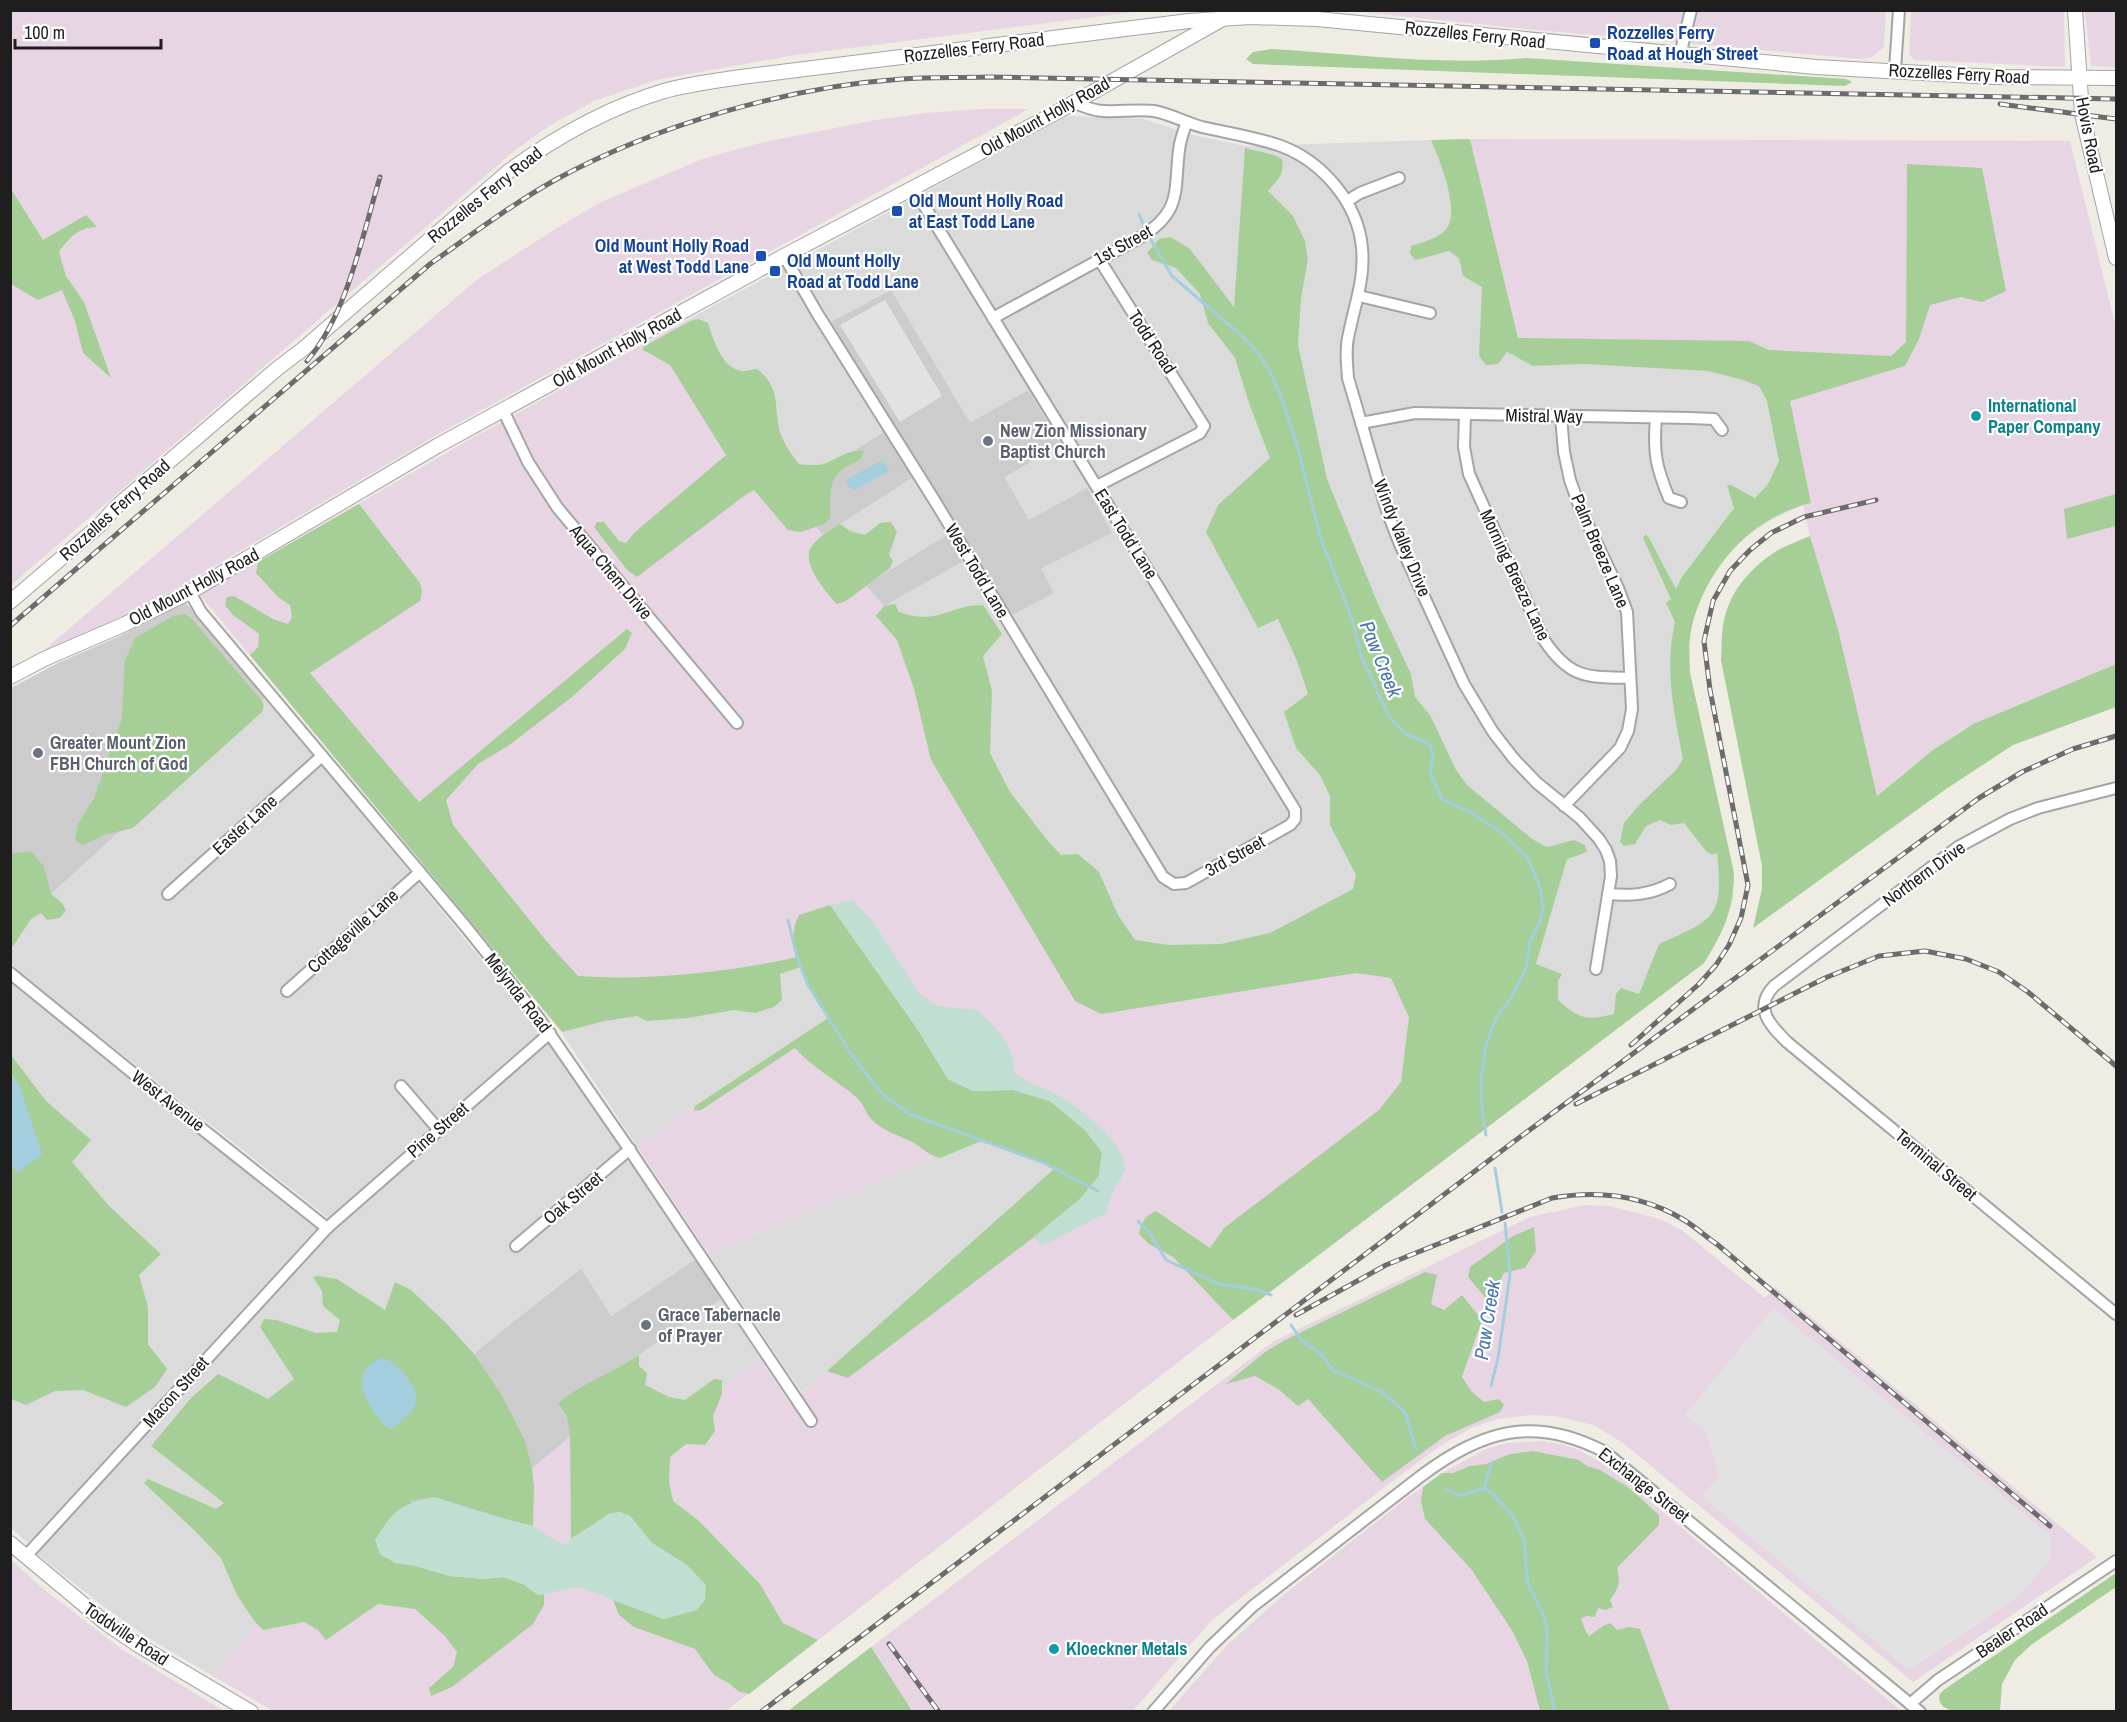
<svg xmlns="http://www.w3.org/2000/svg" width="2127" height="1722" viewBox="0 0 2127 1722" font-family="'Archivo Narrow',sans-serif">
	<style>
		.residential { fill: #dcdbdb }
		.industrial { fill: #e8d5e4 }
		.religious { fill: #ccc }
		.forest { fill: #a6cf98 }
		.wetland { fill: #c0ded1 }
		.parking { fill: #e2e2e2 }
		.water { fill: #a3cede }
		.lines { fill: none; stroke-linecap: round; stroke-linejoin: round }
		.stream { stroke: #a3cede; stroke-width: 3 }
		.minor-casing { stroke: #a5a5a5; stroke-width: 14 }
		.tertiary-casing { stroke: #a5a5a5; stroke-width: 16 }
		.minor { stroke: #fff; stroke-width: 10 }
		.tertiary { stroke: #fff; stroke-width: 14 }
		.rail-casing { stroke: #6c6c6c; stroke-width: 5 }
		.rail { stroke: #fff; stroke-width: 3; stroke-dasharray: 9; stroke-linecap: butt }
		.transit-dot { fill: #1a4fb4; stroke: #fff; stroke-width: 2 }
		.culture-dot { fill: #0f9aa8; stroke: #fff; stroke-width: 2 }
		.worship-dot { fill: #6b7280; stroke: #fff; stroke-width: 2 }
		.labels { text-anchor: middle; stroke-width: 4.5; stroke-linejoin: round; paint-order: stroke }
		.transit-label { font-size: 18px; font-weight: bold; fill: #164399; stroke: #fff; text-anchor: start }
		.street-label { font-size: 18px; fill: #1e1e1e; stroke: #fff }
		.culture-label { font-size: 18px; font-weight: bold; fill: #0d838f; stroke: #fff; text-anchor: start }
		.worship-label { font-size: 18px; font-weight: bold; fill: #5b616d; stroke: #fff; text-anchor: start }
		.water-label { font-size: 20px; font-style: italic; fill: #4977af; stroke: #fff }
	</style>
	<rect width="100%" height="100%" fill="#efece4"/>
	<g class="residential">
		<path d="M1071 116 1143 119 1193 135 1245 146 1470 139 1518 338 1767 341 1803 505 1769 521 1745 537 1724 559 1706 586 1693 619 1689 644 1690 673 1734 873 1733 900 1724 927 1704 963 1233 1320 1103 984 945 749 971 706 771 475 689 319 1063 118Z"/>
		<path d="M266 697 541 1032 328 1218 11 966V931Z"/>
		<path d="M800 964 808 985 828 1018 636 1145 558 1027Z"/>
		<path d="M10 981 317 1228 28 1543 10 1527Z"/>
		<path d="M549 1042 696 1259 611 1316 580 1268 478 1350 331 1526 213 1676 150 1639 99 1603 37 1554 327 1237Z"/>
		<path d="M977 1137 1056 1169 802 1393 709 1255Z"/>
		<path d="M721 1299 760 1358 668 1433 626 1364Z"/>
	</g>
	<g class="industrial">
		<path d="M11 11H1142L795 55 656 80 594 101 549 126 514 151 11 585Z"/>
		<path d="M1352 11H1886L1884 47 1872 57 1861 59 1526 29Z"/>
		<path d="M1911 11H2064L2065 67 1914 60 1909 54Z"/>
		<path d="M2085 11H2116V67L2091 66Z"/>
		<path d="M981 109H1029L433 437 183 585 125 615 43 651 479 278 557 228 599 203 702 159 760 143 870 121 925 113Z"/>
		<path d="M1470 139 2070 141 2116 328V664L1973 724 1956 734 1898 778 1877 797 1838 630 1721 660 1726 612 1737 588 1758 566 1779 550 1810 536 1767 342 1518 338Z"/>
		<path d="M689 319 771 475 971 706 946 749 1103 984 1435 916 1458 1029 1247 1298 1233 1320 726 1711H273L213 1676 331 1526 586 1422 668 1433 760 1358 790 1404 1055 1169 1042 1162 977 1137 709 1255 636 1145 828 1018 808 985 800 964 558 1027 200 595 474 437Z"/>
		<path d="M1584 1205 1609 1206 1660 1219 1683 1231 1765 1298 1775 1287 2097 1557 1913 1682 1623 1443 1593 1425 1555 1416 1529 1415 1498 1419 1471 1428 1440 1446 1398 1477 1212 1620 1133 1711H872L833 1676 1274 1341 1530 1217Z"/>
		<path d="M1539 1441 1562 1444 1579 1450 1609 1467 1901 1711 1168 1712 1228 1644 1286 1593 1403 1501 1442 1473 1486 1449 1508 1443Z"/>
		<path d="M10 1559 41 1587 120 1648 224 1711H11Z"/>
	</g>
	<g class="religious">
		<path d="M891 290 970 423 1028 390 1061 445 1004 477 1029 520 1087 488 1112 533 1041 568 1054 593 1009 616 974 555 884 606 866 585 957 529 921 472 823 535 786 492 893 427 831 322Z"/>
		<path d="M186 603 266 697 11 931V688L58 663 120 636Z"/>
		<path d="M696 1259 721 1299 563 1407 587 1422 393 1585 331 1526 478 1350 581 1268 611 1316Z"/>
	</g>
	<g class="forest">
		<path d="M1271 49C1356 54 1441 66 1526 58L1846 79 1852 82 1845 86 1253 64 1246 59 1253 52Z"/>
		<path d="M1470 139 1518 338 1749 341 1769 350 1891 356 1906 342 1907 164 1982 168 2006 291 1982 302 1961 297 1930 305 1919 339 1905 366 1790 401 1811 503C1754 516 1711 563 1694 618 1688 636 1689 654 1690 673L1734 873C1733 911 1724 931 1704 963L1233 1320 1173 1257 1149 1244 1139 1234C1141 1222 1145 1216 1156 1211L1210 1248 1224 1228 1379 1110 1401 1082 1409 1017 1391 978 1356 973 1101 1014 1075 1001 931 760 914 689 897 640 876 616 884 606 895 604 899 612C938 626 949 605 983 605L1002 634 983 656 992 691 990 753 1010 792 1047 840 1061 855 1078 854 1099 872 1118 915 1135 940 1169 945 1221 944 1270 933 1353 889 1356 875 1330 825V796L1320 775 1296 748 1284 712 1308 694 1297 661 1278 619 1258 628 1206 532 1218 505 1270 458 1250 406 1235 358 1208 323 1200 294 1176 268 1152 260 1147 253 1159 239 1171 237 1190 249 1234 307 1245 148 1274 155 1282 159C1285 174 1277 181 1268 191L1293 216 1305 241 1308 259 1301 298 1298 345 1327 479 1378 604 1411 674 1415 697 1430 715 1456 770 1467 785 1532 839 1547 847 1574 840 1585 845 1587 852 1567 859 1536 964 1562 974 1558 981V1000C1579 1019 1587 1021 1614 1014L1616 994 1621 988 1639 994 1659 944C1715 919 1724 918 1717 853L1712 855 1706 851 1684 823 1671 825 1660 820 1646 826 1635 844 1624 846 1620 842 1624 823 1639 805 1676 770 1683 759C1674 713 1664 668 1675 622L1666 603 1671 599 1643 538 1646 534 1649 538 1676 589 1682 577 1734 508 1727 485H1731L1755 498 1768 484 1779 461 1767 401 1759 386 1740 379 1708 371 1584 364 1533 366 1507 352 1498 364 1486 365 1479 356 1482 287 1463 276 1459 258 1449 251 1416 260 1410 254 1411 246C1423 242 1442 238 1448 226 1459 208 1439 158 1431 140Z"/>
		<path d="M11 189 43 240 86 215 97 227C78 227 69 238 59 252L66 276 84 302 111 378 83 353 75 321 62 290 38 300 11 284Z"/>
		<path d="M698 319 708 323C713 339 722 369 742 371 746 372 753 369 757 369 782 389 773 405 780 432 784 444 791 454 799 464 806 465 816 466 823 464 838 459 847 449 864 451L861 459C827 475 831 483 830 518L824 524 801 532 788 530 754 490 744 496 637 577 627 570 594 527 597 522H604L619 541 626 543 634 533 726 455 670 365 643 350V347L690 321Z"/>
		<path d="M2116 494V526L2067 539 2064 509Z"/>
		<path d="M359 504 420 583 422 591 420 601 310 673 419 802 627 629 632 633 625 649 572 697 508 746 478 764 446 800 453 825 548 943 578 976C647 981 730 972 797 957 793 942 791 930 799 915L830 905 918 1030 948 1079 973 1091 1013 1090 1050 1101 1085 1130 1102 1152 1099 1176 1080 1199 1034 1237 848 1378 827 1371 1055 1168 984 1140 940 1158C929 1156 922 1147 912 1142 898 1135 883 1131 872 1120 865 1113 864 1103 856 1097 836 1080 813 1068 795 1048L701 1110 694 1111 695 1106 828 1018 808 985 801 967 780 974 782 1000 774 1007 755 1013 734 1010 688 1018 647 1021 637 1016 605 1021 562 1032 250 655 258 647 259 634 233 615 225 605 227 597 234 596 273 619 288 624 292 617 290 605 278 597 256 573 258 562Z"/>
		<path d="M891 522 897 532 889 555 893 561 890 568 846 601 837 604C826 593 801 563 811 547 818 537 830 530 840 524L850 531 865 535 880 523Z"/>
		<path d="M1810 536 1838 629 1877 796 1933 750 1973 724 2116 664V707L2013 745 1946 789 1753 928 1762 889V866L1721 660C1722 644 1721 627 1726 613 1733 587 1757 562 1780 549 1790 544 1800 540 1810 536Z"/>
		<path d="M185 614 192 619 262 701 264 706 262 712 133 828 104 835 83 845 75 840 78 824 94 798 122 718 125 660 135 638 173 616Z"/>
		<path d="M32 852 44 867 51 894 62 903 66 910 60 918 47 920 41 913 31 919 11 949V853Z"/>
		<path d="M11 1055 46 1101 91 1140 72 1162 109 1206 161 1254 139 1275 148 1307V1344L167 1369 155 1387 126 1407 83 1390 55 1391 26 1405 11 1399 10 1160 16 1171 19 1172 24 1103 20 1087 11 1073Z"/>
		<path d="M1534 1227 1536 1251 1525 1268 1504 1273 1490 1303 1468 1277 1470 1267 1513 1236Z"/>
		<path d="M1425 1272 1437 1275 1431 1304 1444 1310 1462 1295 1482 1320 1462 1377 1472 1392 1484 1402 1499 1399 1504 1405 1500 1412 1445 1436 1382 1482 1308 1399 1298 1406 1278 1389 1255 1376 1226 1384 1265 1352 1285 1340Z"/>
		<path d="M318 1276 337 1279 385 1310 395 1282 411 1290 446 1323 474 1354 501 1394 525 1441 532 1468 534 1487 533 1526 505 1519 434 1497 411 1501 395 1563 416 1566 450 1576 484 1579 503 1577 523 1584 538 1595 544 1594V1605L533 1624 452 1687 431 1696 429 1688 453 1667 457 1652 445 1636 415 1609 378 1604 326 1640 318 1630 304 1622 263 1630 255 1622 237 1595 221 1558 195 1531 144 1483 148 1479 216 1509 224 1503 151 1446 191 1398 218 1374 268 1399 294 1379 260 1327 264 1319 276 1320 316 1333 337 1332 340 1320 323 1306 322 1291 313 1277Z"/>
		<path d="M639 1355V1366L647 1373 645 1385 669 1397 685 1400 714 1379 722 1380V1394L713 1416 715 1431 705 1445 686 1444 670 1457 669 1481 673 1501 699 1521 760 1584 783 1623 818 1640 749 1694 738 1691 730 1684 714 1675 695 1649 634 1627 619 1615 613 1600 664 1619 676 1615 687 1565 652 1543 630 1516 619 1512 609 1514 571 1539 570 1436 567 1416 558 1403C582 1383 613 1373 639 1355Z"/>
		<path d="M1533 1451 1579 1460 1587 1466 1600 1470 1628 1487 1659 1515V1525L1617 1568C1621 1582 1619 1588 1610 1600L1613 1607 1605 1610 1598 1608 1595 1617 1586 1616 1581 1619 1586 1632 1589 1636 1603 1626 1611 1623 1617 1630 1629 1627 1640 1629 1670 1711H1540L1527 1661 1513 1632 1471 1569 1425 1519 1421 1501 1423 1487 1442 1473H1453L1470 1466 1486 1464 1510 1454Z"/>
		<path d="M2116 1573V1587L2031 1645 2015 1660 2002 1684 2000 1711C1986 1712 1946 1717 1940 1702 1937 1694 1942 1691 1948 1687Z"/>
		<path d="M871 1647 912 1711H788Z"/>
	</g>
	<g class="wetland">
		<path d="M853 900 873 922 920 994 937 1006 977 1010C995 1028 1015 1044 1014 1071 1024 1083 1041 1086 1054 1093 1074 1103 1133 1147 1124 1173 1122 1178 1117 1183 1115 1188 1111 1197 1108 1206 1105 1214L1042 1246 1034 1237 1080 1199 1099 1176 1102 1152 1085 1130 1050 1101 1013 1090 973 1091 948 1079 918 1030 830 905Z"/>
		<path d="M434 1497 505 1519 533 1526 563 1545 609 1514 619 1512 629 1516 652 1543 687 1565 706 1585 705 1600 697 1610 664 1619 579 1587 538 1595 523 1584 503 1577 484 1579 450 1576 416 1566 395 1563 380 1554 375 1540C393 1511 400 1504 434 1497Z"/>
	</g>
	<g class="parking">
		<path d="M885 300 942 396 900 422 840 325Z"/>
		<path d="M1773 1308 2051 1536V1558L2019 1596 1909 1670 1702 1496 1719 1476 1706 1432 1685 1415Z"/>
	</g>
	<g class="water">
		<path d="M882 460 889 470 887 472 854 490 849 487 846 480Z"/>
		<path d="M10 1073 20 1087 42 1154 19 1172H16L11 1160Z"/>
		<path d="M382 1358C393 1361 399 1367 405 1375 427 1403 415 1410 391 1429 383 1425 379 1419 374 1412 359 1391 354 1369 382 1358Z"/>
	</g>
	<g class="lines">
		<g class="stream">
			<path d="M1139 214 1144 226"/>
			<path d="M1151 240 1172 276 1241 335 1257 352 1270 372 1279 391 1296 442 1321 539 1352 619 1362 658 1387 712 1394 723 1406 734 1424 741 1430 745 1433 756 1430 773 1442 799 1472 813 1501 832 1527 857 1540 888 1543 908 1540 921 1530 942 1526 969 1508 1003 1503 1008 1494 1022 1485 1049 1481 1081 1482 1112 1486 1135"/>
			<path d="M788 920 797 957 808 985 851 1054 881 1093 909 1114 1042 1162 1098 1191"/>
			<path d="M1495 1168 1502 1212"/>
			<path d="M1138 1221 1151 1235 1166 1260 1219 1284 1254 1289 1271 1295"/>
			<path d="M1291 1325 1301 1340 1321 1354 1333 1370 1382 1392 1406 1413V1416L1416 1449"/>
			<path d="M1491 1386 1498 1358 1510 1275 1505 1223"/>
			<path d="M1484 1488 1492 1493 1513 1516 1524 1540 1528 1584 1543 1614 1547 1629 1546 1672 1555 1712"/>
			<path d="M1484 1488 1492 1462"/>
			<path d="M1446 1489 1461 1496 1484 1488"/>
		</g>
		<g class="minor-casing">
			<g id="minor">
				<path d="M1680 55 1691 10"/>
				<path d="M1895 70 1899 10"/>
				<path d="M1074 103C1084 106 1093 111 1104 111 1121 112 1138 109 1154 111 1171 114 1186 123 1202 127 1228 133 1256 137 1281 146 1323 162 1358 203 1362 248 1365 278 1355 304 1349 333 1345 348 1347 363 1348 378L1387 511 1399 542 1464 684 1493 732 1514 759 1537 783 1580 818 1599 839 1606 850 1610 861 1611 876 1596 969"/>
				<path d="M1347 201 1360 193 1399 178"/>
				<path d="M784 256 817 313 936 503 1163 877 1174 884 1186 883 1290 825 1295 819V810L914 189"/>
				<path d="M1359 296 1430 313"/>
				<path d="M993 318 1141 237C1182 211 1174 192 1179 150 1180 141 1183 132 1187 122"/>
				<path d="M503 410 528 462 557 507 737 723"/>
				<path d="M1465 415 1464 447 1469 474 1544 640C1570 679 1587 677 1630 678"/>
				<path d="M1561 417 1564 452 1570 480 1580 508 1618 588 1627 612 1632 709 1628 731 1620 748 1564 806"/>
				<path d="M1656 418C1653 452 1656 467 1669 498L1681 502"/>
				<path d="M1361 423 1415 413 1690 418 1714 419 1722 430"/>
				<path d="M1097 486 1200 433 1204 426 1099 259"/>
				<path d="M190 592 201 612 466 927 538 1017 625 1143 811 1421"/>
				<path d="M2116 788 2038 808 2010 819 1958 847 1774 986C1753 1008 1770 1025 1787 1042L2116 1314"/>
				<path d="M168 894 322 756"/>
				<path d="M1608 894C1630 896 1650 895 1670 884"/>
				<path d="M10 973 187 1117 327 1228"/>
				<path d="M287 991 420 872"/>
				<path d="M401 1086 438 1129"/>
				<path d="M516 1246 630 1149"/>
				<path d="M26 1556 327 1228 550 1033"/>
				<path d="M1910 1704 1938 1680 2116 1561"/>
				<path d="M1153 1712 1210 1647 1253 1606 1421 1476C1482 1430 1534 1415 1605 1452L1920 1712"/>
			</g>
		</g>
		<g class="tertiary-casing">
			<g id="tertiary">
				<path d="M2075 10 2082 114 2116 258"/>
				<path d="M10 602 100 525 116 507 278 368 303 349 509 171C557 136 607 108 664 91 689 84 715 81 741 77L1189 21 1250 17 1317 19 1816 67 1994 77 2116 78"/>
				<path d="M10 677 44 659 125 624 190 592 437 446 784 256 1059 111 1221 20"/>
				<path d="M10 1543 107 1624 138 1645 251 1712"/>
			</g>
		</g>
		<use href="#minor" class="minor"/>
		<use href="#tertiary" class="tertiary"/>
		<g class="rail-casing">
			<g id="rail">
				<path d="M2000 104 2116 119"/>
				<path d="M307 361C347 314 362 237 380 177"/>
				<path d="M10 626 430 264C471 235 511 205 555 180 656 125 787 87 902 79 930 77 960 78 988 77L2116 99"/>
				<path d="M1631 1045 1699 984 1716 965 1729 945 1741 918 1748 885 1710 690 1704 641 1713 601 1730 571 1750 550 1771 533 1804 517 1876 500"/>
				<path d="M1576 1104 1825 978 1879 956 1925 951 1966 959 1999 972 2028 992 2116 1066"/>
				<path d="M1296 1315 1386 1265 1552 1198C1598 1190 1643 1195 1684 1220 1696 1227 1706 1237 1718 1245L2050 1526"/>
				<path d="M889 1644 939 1712"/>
				<path d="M761 1712 1512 1143 1979 798 2022 772 2073 749 2116 736"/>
			</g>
		</g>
		<use href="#rail" class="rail"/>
	</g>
	<g class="transit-dot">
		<rect x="1589" y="37" width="12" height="12" rx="3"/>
		<rect x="891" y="205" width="12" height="12" rx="3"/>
		<rect x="755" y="250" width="12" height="12" rx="3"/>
		<rect x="769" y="265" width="12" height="12" rx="3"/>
	</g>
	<g class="culture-dot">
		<circle cx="1976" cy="416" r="6"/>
		<circle cx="1054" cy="1649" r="6"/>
	</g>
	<g class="worship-dot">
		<circle cx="988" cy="441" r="6"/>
		<circle cx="38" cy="753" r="6"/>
		<circle cx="646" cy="1325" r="6"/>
	</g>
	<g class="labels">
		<g class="transit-label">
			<text x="1607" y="39">Rozzelles Ferry<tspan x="1607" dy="21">Road at Hough Street</tspan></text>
			<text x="909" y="207">Old Mount Holly Road<tspan x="909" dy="21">at East Todd Lane</tspan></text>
			<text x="749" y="252" text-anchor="end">Old Mount Holly Road<tspan x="749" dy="21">at West Todd Lane</tspan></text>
			<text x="787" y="267">Old Mount Holly<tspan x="787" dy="21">Road at Todd Lane</tspan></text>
		</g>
		<g class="street-label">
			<text transform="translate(1475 35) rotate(6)" y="6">Rozzelles Ferry Road</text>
			<text transform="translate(974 48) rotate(-7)" y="6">Rozzelles Ferry Road</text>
			<text transform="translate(1959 74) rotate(3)" y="6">Rozzelles Ferry Road</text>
			<text transform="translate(1045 117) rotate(-29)" y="6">Old Mount Holly Road</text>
			<text transform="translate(2089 135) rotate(79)" y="6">Hovis Road</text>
			<text transform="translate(485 195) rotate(-39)" y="6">Rozzelles Ferry Road</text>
			<text transform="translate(1123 245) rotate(-29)" y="6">1st Street</text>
			<text transform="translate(1152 342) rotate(57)" y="6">Todd Road</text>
			<text transform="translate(617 348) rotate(-29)" y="6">Old Mount Holly Road</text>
			<text transform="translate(1544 416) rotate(1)" y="6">Mistral Way</text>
			<text transform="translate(115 510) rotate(-42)" y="6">Rozzelles Ferry Road</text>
			<text transform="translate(1126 534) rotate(58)" y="6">East Todd Lane</text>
			<text transform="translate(1402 538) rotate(68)" y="6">Windy Valley Drive</text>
			<text transform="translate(1600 551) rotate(67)" y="6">Palm Breeze Lane</text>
			<text transform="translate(977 571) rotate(59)" y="6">West Todd Lane</text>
			<text transform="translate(611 572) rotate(50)" y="6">Aqua Chem Drive</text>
			<text transform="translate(1515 575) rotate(65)" y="6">Morning Breeze Lane</text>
			<text transform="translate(194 587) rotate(-28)" y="6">Old Mount Holly Road</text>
			<text transform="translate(245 825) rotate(-42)" y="6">Easter Lane</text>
			<text transform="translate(1235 856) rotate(-29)" y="6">3rd Street</text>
			<text transform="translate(1924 874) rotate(-36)" y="6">Northern Drive</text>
			<text transform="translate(353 931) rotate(-42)" y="6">Cottageville Lane</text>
			<text transform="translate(518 993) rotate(52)" y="6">Melynda Road</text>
			<text transform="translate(168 1101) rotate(38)" y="6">West Avenue</text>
			<text transform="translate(438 1130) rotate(-41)" y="6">Pine Street</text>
			<text transform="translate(1936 1165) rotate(40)" y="6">Terminal Street</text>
			<text transform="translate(573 1198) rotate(-40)" y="6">Oak Street</text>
			<text transform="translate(176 1392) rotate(-48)" y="6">Macon Street</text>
			<text transform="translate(1644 1485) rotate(38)" y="6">Exchange Street</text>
			<text transform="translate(2012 1631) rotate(-34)" y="6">Bealer Road</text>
			<text transform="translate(126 1634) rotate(34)" y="6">Toddville Road</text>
		</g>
		<g class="culture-label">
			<text x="1988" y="412">International<tspan x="1988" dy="21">Paper Company</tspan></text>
			<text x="1066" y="1655">Kloeckner Metals</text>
		</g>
		<g class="worship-label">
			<text x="1000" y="437">New Zion Missionary<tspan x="1000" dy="21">Baptist Church</tspan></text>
			<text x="50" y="749">Greater Mount Zion<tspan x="50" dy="21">FBH Church of God</tspan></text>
			<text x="658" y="1321">Grace Tabernacle<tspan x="658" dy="21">of Prayer</tspan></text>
		</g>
		<g class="water-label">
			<text transform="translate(1381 659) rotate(68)" y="7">Paw Creek</text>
			<text transform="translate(1487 1320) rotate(-81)" y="7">Paw Creek</text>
		</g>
	</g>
	<rect width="2127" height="1722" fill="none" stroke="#1e1e1e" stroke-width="24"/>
	<path d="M15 39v9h146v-9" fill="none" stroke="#1e1e1e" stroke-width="3"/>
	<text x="24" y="39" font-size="18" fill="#1e1e1e" stroke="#ffffff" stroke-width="4.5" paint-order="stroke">100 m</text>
</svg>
